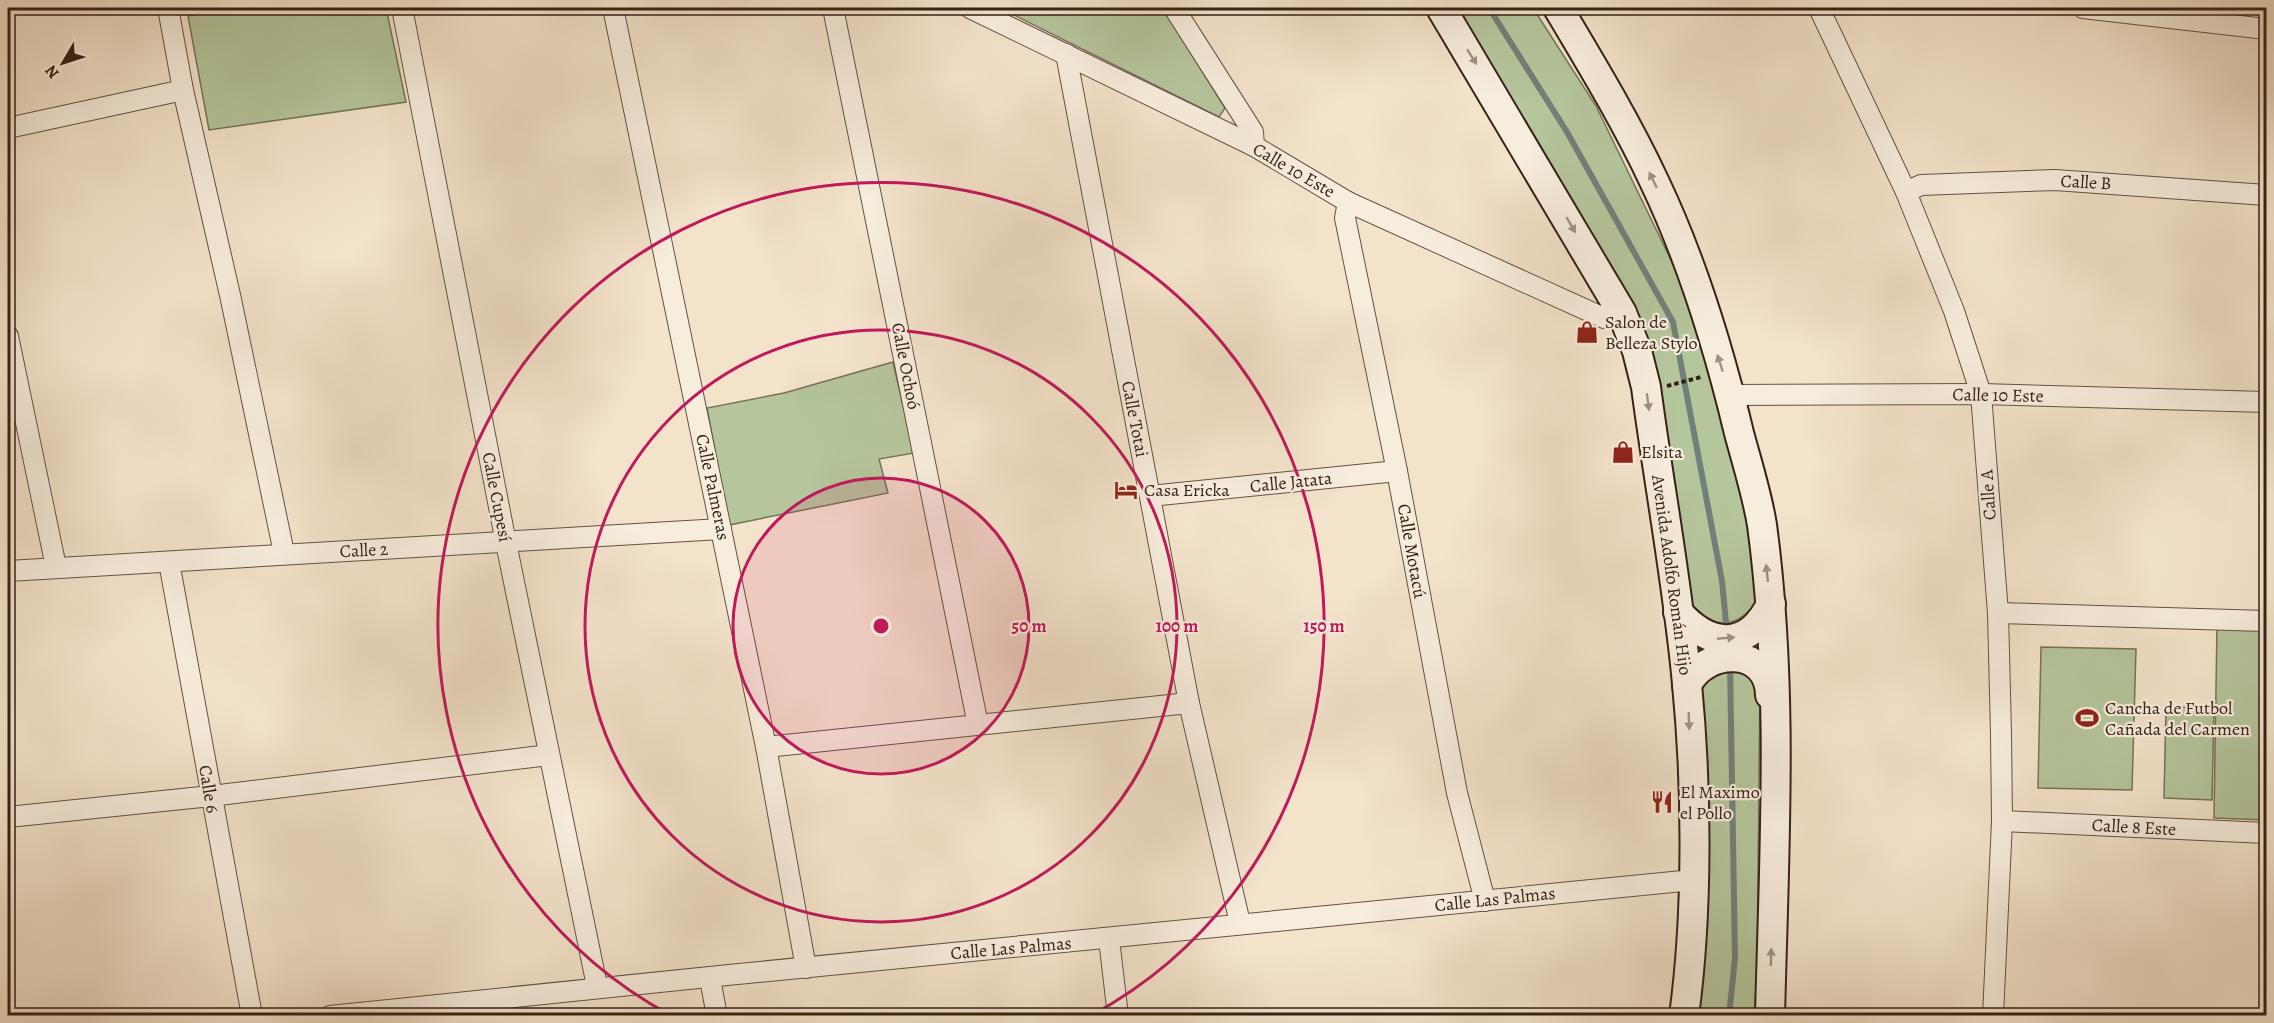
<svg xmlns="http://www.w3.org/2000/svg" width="2274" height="1023" viewBox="0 0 2274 1023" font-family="Alegreya,serif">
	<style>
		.green { fill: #b5c59c; stroke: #76725a; stroke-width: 1.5 }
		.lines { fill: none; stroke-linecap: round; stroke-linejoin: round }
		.stream { stroke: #737f79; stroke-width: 6 }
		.street-casing { stroke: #655144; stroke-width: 22 }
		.secondary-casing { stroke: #362017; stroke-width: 32 }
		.path { stroke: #362017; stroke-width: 4; stroke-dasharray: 4.5 3; stroke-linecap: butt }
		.street { stroke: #f7eddd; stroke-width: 20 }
		.secondary { stroke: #f7eddd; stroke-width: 28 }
		.oneway { fill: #a09184 }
		.ring { fill: none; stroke: #c2185b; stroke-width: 3 }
		.labels { text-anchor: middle; stroke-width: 4.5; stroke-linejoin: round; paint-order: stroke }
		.street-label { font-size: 18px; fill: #362017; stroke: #f7eddd }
		.poi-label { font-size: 18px; fill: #362017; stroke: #f7eddd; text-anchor: start }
		.centre { fill: #c2185b; stroke: #f7eddd; stroke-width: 3 }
		.ring-label { font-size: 18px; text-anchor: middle; font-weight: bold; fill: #c2185b; stroke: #f7eddd; stroke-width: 4.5; stroke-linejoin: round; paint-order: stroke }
	</style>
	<rect width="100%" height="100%" fill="#f3e3cb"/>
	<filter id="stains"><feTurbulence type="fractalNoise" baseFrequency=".00333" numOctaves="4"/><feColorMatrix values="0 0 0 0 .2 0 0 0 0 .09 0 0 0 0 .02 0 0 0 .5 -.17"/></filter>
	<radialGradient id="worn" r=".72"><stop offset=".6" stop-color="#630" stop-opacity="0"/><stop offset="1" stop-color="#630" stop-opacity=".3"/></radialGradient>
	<g class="green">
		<path d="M231 8H386L406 102 209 130 188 16Z"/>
		<path d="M1018 8H1163L1225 108 1219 117 1014 15Z"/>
		<path d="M1449 8H1533L1596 106 1687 293 1749 513 1757 602C1737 628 1721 626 1692 616L1651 384Z"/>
		<path d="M893 362 914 453 879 459 888 493 729 525 707 408 784 393Z"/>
		<path d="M2217 624 2266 626V820L2214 818Z"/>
		<path d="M2041 647 2136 649 2132 790 2038 788Z"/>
		<path d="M1737 661 1760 682 1757 974 1754 1015 1675 1016 1694 677Z"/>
		<path d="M2166 707 2214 708 2212 800 2164 798Z"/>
	</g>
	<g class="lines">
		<g class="stream">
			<path d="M1489 8 1567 132 1673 322 1722 581 1727 633"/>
			<path d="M1729 1016 1735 958 1730 664"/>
		</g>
		<g class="street-casing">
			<g id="street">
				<path d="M168 8 183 90 230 295 284 553"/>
				<path d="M402 8 506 543 597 986"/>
				<path d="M613 8 766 747 806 968"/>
				<path d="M833 8 978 725"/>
				<path d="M970 8 1254 146 1348 202 1604 318 1622 313"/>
				<path d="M1174 8 1253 132 1254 146"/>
				<path d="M1819 8 1906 192 1954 311 1981 394 1998 613 2001 734 2002 821 1993 1016"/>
				<path d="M2083 8 2266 29"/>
				<path d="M1066 54 1189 703 1240 923"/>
				<path d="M8 128 183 90"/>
				<path d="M1906 192 1921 185 2055 180 2266 195"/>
				<path d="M1348 202 1345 218 1397 471 1457 793 1485 901"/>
				<path d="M8 336 56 567"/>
				<path d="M1730 395 1981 394 2266 402"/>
				<path d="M1150 496 1397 471"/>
				<path d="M169 562 252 1016"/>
				<path d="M8 571 721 529"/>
				<path d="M1998 613 2266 621"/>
				<path d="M766 747 1189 703"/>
				<path d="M8 817 211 796 549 755"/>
				<path d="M2002 821 2266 833"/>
				<path d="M1109 939 1118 1016"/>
				<path d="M710 979 717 1016"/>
				<path d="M330 1016C784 968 1238 925 1693 880"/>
			</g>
		</g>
		<g class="secondary-casing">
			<g id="secondary">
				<path d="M1441 8 1622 313 1637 351 1646 387C1659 486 1678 585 1687 684 1697 787 1698 913 1684 1016"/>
				<path d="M1558 8C1592 65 1627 123 1655 183 1692 261 1719 349 1739 433 1747 463 1757 494 1762 525 1784 688 1774 852 1770 1016"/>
				<path d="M1678 612C1710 648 1748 651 1771 604"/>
				<path d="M1687 685C1705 647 1769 646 1770 695"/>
			</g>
		</g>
		<path class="path" d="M1667 386 1701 377"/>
		<use href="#street" class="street"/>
		<use href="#secondary" class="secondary"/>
	</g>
	<defs><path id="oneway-solid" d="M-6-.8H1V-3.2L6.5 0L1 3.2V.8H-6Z" transform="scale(1.5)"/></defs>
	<g class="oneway">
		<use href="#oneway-solid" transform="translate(1472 57) rotate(58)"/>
		<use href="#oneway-solid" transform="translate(1653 180) rotate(-116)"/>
		<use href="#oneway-solid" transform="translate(1571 225) rotate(60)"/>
		<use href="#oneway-solid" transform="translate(1720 363) rotate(-108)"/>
		<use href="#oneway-solid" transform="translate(1648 402) rotate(82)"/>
		<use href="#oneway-solid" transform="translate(1767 573) rotate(-96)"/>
		<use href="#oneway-solid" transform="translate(1726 638) rotate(-5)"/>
		<use href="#oneway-solid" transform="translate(1689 721) rotate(88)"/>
		<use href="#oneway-solid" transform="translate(1771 957) rotate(-89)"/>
	</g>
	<circle cx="881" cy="626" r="148" fill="#c2185b" fill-opacity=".12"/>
	<g class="ring">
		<circle cx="881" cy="626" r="148"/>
		<circle cx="881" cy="626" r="296"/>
		<path d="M670 1015A443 443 0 1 1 1092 1015"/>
	</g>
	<defs>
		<g id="shop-bare" transform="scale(1.8)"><path d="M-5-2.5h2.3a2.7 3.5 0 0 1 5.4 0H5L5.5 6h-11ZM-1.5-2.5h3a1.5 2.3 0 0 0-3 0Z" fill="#8f2418" stroke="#f7eddd" stroke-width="2.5" paint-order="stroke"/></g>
		<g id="hotel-bare" transform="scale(1.8)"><path d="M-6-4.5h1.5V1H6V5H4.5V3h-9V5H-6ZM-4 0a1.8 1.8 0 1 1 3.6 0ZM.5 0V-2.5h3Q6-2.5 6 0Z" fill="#8f2418" stroke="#f7eddd" stroke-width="2.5" paint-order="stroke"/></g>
		<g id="stadium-bare" transform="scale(1.8)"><path d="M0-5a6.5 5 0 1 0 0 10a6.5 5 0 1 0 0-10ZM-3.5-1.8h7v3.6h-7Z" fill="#8f2418" stroke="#f7eddd" stroke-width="2.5" paint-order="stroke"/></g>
		<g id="restaurant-bare" transform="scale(1.8)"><path d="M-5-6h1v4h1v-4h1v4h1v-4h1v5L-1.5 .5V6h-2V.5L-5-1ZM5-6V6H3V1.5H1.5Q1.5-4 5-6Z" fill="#8f2418" stroke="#f7eddd" stroke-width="2.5" paint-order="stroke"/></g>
	</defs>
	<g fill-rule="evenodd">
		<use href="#shop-bare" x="1587" y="332"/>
		<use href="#shop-bare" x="1623" y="452"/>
		<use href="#hotel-bare" x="1126" y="490"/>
		<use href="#stadium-bare" x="2087" y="718"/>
		<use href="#restaurant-bare" x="1662" y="802"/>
	</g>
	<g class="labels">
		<g class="street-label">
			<text transform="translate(1294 170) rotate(30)" y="6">Calle 10 Este</text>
			<text transform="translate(2086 182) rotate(3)" y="6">Calle B</text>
			<text transform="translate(906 366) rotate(79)" y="6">Calle Ochoó</text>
			<text transform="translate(1998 395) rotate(1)" y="6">Calle 10 Este</text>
			<text transform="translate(1135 419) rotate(79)" y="6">Calle Totai</text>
			<text transform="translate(1291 482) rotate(-6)" y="6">Calle Jatata</text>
			<text transform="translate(713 487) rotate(78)" y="6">Calle Palmeras</text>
			<text transform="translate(1988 495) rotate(-94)" y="6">Calle A</text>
			<text transform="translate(497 497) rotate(79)" y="6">Calle Cupesí</text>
			<text transform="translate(364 550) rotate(-3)" y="6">Calle 2</text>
			<text transform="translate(1412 551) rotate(80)" y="6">Calle Motacú</text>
			<text transform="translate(1672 575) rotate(82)" y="6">Avenida Adolfo Román Hijo</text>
			<text transform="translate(209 789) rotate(80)" y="6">Calle 6</text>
			<text transform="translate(2134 827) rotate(3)" y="6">Calle 8 Este</text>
			<text transform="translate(1495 899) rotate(-6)" y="6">Calle Las Palmas</text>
			<text transform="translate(1011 948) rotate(-5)" y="6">Calle Las Palmas</text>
		</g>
		<g class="poi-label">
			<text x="1605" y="328">Salon de<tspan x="1605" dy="21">Belleza Stylo</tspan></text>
			<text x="1641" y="458">Elsita</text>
			<text x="1144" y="496">Casa Ericka</text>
			<text x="2105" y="714">Cancha de Futbol<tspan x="2105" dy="21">Cañada del Carmen</tspan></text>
			<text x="1680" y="798">El Maximo<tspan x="1680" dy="21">el Pollo</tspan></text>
		</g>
	</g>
	<circle cx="881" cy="626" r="9" class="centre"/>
	<g class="ring-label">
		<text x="1029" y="632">50 m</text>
		<text x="1177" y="632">100 m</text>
		<text x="1324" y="632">150 m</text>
	</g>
	<rect width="2274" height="1023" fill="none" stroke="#f3e3cb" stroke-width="30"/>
	<rect x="9" y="9" width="2256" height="1005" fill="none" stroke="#362017" stroke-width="3"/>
	<rect x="15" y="15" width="2244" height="993" fill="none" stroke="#362017" stroke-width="1.5"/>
	<g transform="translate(63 63) rotate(231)" stroke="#f7eddd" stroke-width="4.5" paint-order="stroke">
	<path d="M0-4.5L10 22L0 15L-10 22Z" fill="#362017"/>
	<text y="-9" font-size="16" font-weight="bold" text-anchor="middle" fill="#362017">N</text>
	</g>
	<rect width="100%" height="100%" filter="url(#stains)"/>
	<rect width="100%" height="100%" fill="url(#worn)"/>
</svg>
